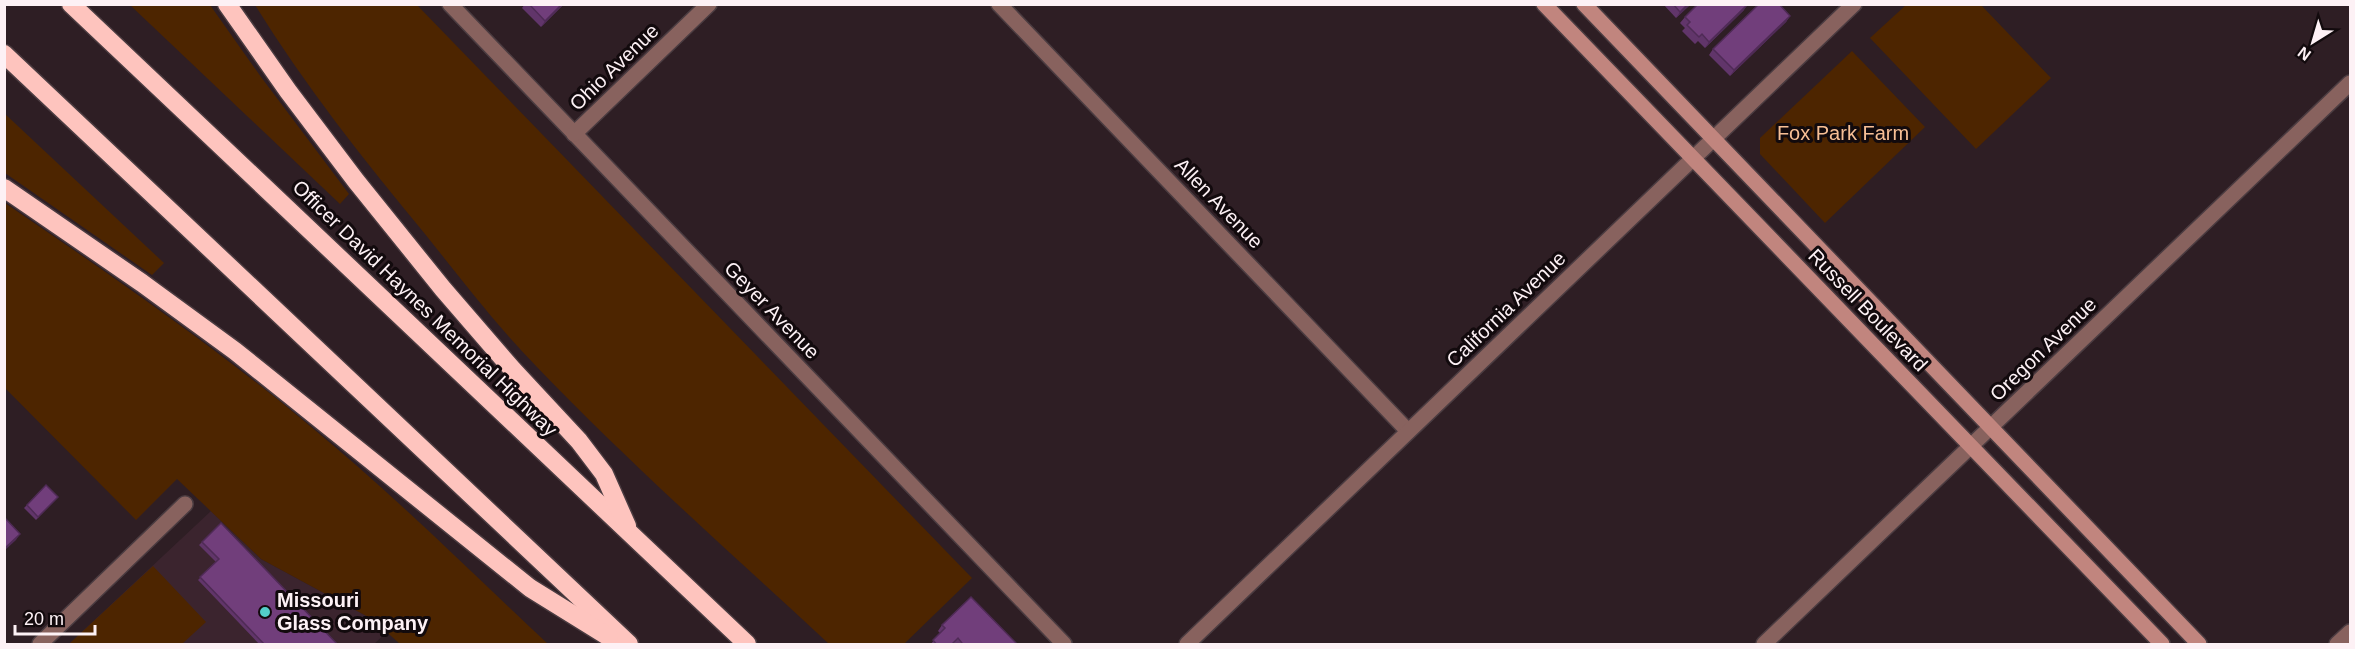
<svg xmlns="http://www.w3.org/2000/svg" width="2355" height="649" viewBox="0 0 2355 649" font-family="Arial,sans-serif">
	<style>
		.built { fill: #3b242e }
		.green { fill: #4d2500 }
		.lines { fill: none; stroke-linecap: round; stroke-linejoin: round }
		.minor-casing { stroke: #4b3c41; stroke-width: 18 }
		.secondary-casing { stroke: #4b3c41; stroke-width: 18 }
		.motorway-casing { stroke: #4b3c41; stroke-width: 21 }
		.minor { stroke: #88625e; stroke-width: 15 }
		.secondary { stroke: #c1857e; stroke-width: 15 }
		.motorway { stroke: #fec4be; stroke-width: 18 }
		.wall { fill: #61356a }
		.shaded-wall { fill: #4f2b56 }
		.building { fill: #713e7b; stroke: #4f2b56; stroke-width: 1.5 }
		.poi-dot { fill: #53cdc9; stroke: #120a0d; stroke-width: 2 }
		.labels { text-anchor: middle; stroke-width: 6; stroke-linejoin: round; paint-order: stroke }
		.street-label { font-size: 20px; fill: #fdf1f5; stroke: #120a0d }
		.park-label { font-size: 20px; fill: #f7bf95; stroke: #120a0d }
		.poi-label { font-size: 20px; font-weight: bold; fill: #fdf1f5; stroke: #120a0d; text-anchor: start }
	</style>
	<rect width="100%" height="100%" fill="#2e1e24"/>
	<path class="built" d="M211 511 261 559 372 619 387 632 374 644H69Z"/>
	<g class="green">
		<path d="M130 5H210L261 77 349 194 340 204Z"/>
		<path d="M255 5H417L972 578 904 644H829C731 553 629 463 536 366 496 325 461 279 425 234 364 160 305 86 255 5Z"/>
		<path d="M1906 5H1981L2051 78 1976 149 1870 38Z"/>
		<path d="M1852 51 1925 127 1825 223 1760 154V138Z"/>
		<path d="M4 113 164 263 152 275 5 173Z"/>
		<path d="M5 203C109 274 213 345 310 426 393 494 470 571 548 644H400L372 619 261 559 177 479 136 520 5 388Z"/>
		<path d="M153 566 206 622 182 644H69Z"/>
	</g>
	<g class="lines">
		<g class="minor-casing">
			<g id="minor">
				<path d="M450 4 1064 644"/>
				<path d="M999 4 1408 431"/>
				<path d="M574 134 709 4"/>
				<path d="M40 644 185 504"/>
				<path d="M1187 644 1854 4"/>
				<path d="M1764 644 2350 83"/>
				<path d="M2337 644 2350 632"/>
			</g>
		</g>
		<g class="secondary-casing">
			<g id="secondary">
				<path d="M1544 4 2162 644"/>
				<path d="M1584 4 2199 644"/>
			</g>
		</g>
		<g class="motorway-casing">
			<g id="motorway">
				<path d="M71 4 747 644"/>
				<path d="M227 4 288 91 356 181 443 289 513 370 579 441 604 474 627 526"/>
				<path d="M4 54 629 644"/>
				<path d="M4 188 142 283 235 351 530 588 609 637"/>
			</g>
		</g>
		<use href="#minor" class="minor"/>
		<use href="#secondary" class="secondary"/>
		<use href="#motorway" class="motorway"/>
	</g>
	<g class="wall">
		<path d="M525 4H564L541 27 522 8Z"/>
		<path d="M1663 4H1691L1676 18Z"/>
		<path d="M1744 10 1705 48 1698 41 1695 44 1682 31 1685 28 1680 23 1685 17Z"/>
		<path d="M1790 16 1786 22 1730 76 1709 55 1713 49Z"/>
		<path d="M58 497 36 520 24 508 27 505Z"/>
		<path d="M202 542 338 645H260L198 580 216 562 199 545Z"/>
		<path d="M942 625 1018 645H930L940 633 938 631Z"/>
	</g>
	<g class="shaded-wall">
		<path d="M562 4H564L541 27 545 21Z"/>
		<path d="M1688 4H1691L1676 18 1680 12Z"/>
		<path d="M1748 4 1744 10 1705 48 1709 42Z"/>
		<path d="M1790 16 1786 22 1730 76 1734 70Z"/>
		<path d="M20 534 16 540 4 551V549Z"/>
	</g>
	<g class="building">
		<path d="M529 4H562L545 21Z"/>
		<path d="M1673 4H1688L1680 12Z"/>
		<path d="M1698 4H1748L1709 42 1702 34 1699 37 1687 25 1690 22 1685 17Z"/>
		<path d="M1759 4H1779L1790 16 1734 70 1713 49Z"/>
		<path d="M46 485 58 497 38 517 27 505Z"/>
		<path d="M4 517 20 534 4 549Z"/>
		<path d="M221 523 338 645H265L200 577 219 559 202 542Z"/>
		<path d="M971 597 1018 645H961L962 643 958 638 951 645H937L933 640 945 628 942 625Z"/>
	</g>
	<circle class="poi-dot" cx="265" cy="612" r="6"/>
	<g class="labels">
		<g class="street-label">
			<text transform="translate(614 67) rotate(-44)" y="7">Ohio Avenue</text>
			<text transform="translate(1219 203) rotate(46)" y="7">Allen Avenue</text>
			<text transform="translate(425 308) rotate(44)" y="7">Officer David Haynes Memorial Highway</text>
			<text transform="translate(1506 309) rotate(-44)" y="7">California Avenue</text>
			<text transform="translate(772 310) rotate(46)" y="7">Geyer Avenue</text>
			<text transform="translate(1868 310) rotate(46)" y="7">Russell Boulevard</text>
			<text transform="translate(2043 349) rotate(-44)" y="7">Oregon Avenue</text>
		</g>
		<g class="park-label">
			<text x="1843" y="140">Fox Park Farm</text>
		</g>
		<g class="poi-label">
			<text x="277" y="607">Missouri<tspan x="277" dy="23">Glass Company</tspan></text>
		</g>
	</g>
	<rect width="2355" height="649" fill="none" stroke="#fdf1f5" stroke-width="12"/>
	<g transform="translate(2313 42) rotate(217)" stroke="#120a0d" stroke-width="4.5" paint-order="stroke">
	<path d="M0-4.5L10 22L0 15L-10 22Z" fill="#fdf1f5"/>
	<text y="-9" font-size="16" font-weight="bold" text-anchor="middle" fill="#fdf1f5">N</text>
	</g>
	<path d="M15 625v9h80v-9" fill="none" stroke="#fdf1f5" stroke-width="3"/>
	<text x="24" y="625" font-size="18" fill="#fdf1f5" stroke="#120a0d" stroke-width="4.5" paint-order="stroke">20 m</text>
</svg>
